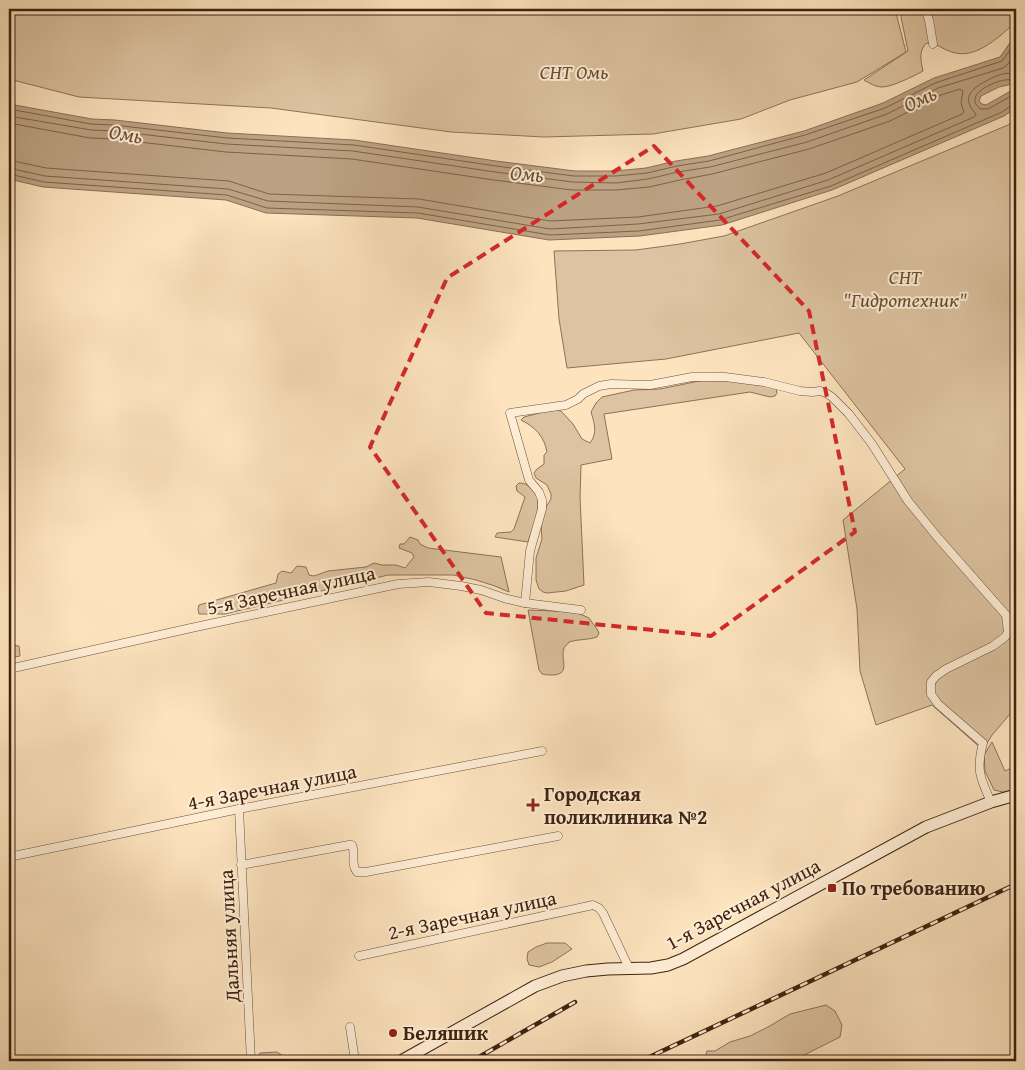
<svg xmlns="http://www.w3.org/2000/svg" width="1025" height="1070" viewBox="0 0 1025 1070" font-family="'Gentium Book Plus',serif">
	<style>
		.green { fill: #ddc3a1; stroke: #8e7258 }
		.water { fill: #bca283; stroke: #8a6f54; fill-rule: evenodd }
		.lines { fill: none; stroke-linecap: round; stroke-linejoin: round }
		.shore { stroke: #7d6248; stroke-width: 1 }
		.street-casing { stroke: #6e523a; stroke-width: 9 }
		.secondary-casing { stroke: #3e220e; stroke-width: 13 }
		.street { stroke: #feedd5; stroke-width: 8 }
		.secondary { stroke: #feedd5; stroke-width: 11 }
		.rail-casing { stroke: #3e220e; stroke-width: 4.5 }
		.rail { stroke: #feedd5; stroke-width: 2.5; stroke-dasharray: 8; stroke-linecap: butt }
		.marked { fill: none; stroke: #d62828; stroke-width: 4; stroke-dasharray: 10 6; stroke-linejoin: round }
		.poi-dot { fill: #8f2418; stroke: #feedd5; stroke-width: 2 }
		.labels { text-anchor: middle; stroke-width: 4; stroke-linejoin: round; paint-order: stroke }
		.park-label { font-size: 20px; font-style: italic; fill: #664a33; stroke: #feedd5 }
		.street-label { font-size: 20px; fill: #3e220e; stroke: #feedd5 }
		.poi-label { font-size: 20px; font-weight: bold; fill: #3e220e; stroke: #feedd5; text-anchor: start }
		.water-label { font-size: 21px; font-style: italic; fill: #6a4f37; stroke: #feedd5 }
	</style>
	<rect width="100%" height="100%" fill="#fde4bf"/>
	<filter id="stains"><feTurbulence type="fractalNoise" baseFrequency=".004" numOctaves="4"/><feColorMatrix values="0 0 0 0 .2 0 0 0 0 .09 0 0 0 0 .02 0 0 0 .5 -.17"/></filter>
	<radialGradient id="worn" r=".72"><stop offset=".6" stop-color="#630" stop-opacity="0"/><stop offset="1" stop-color="#630" stop-opacity=".3"/></radialGradient>
	<g class="green">
		<path d="M9 9H895L906 52 857 82 790 100 741 119 653 134 544 137 451 132 271 108 79 97 9 79Z"/>
		<path d="M903 9H1016V22C1001 35 978 58 956 53 944 51 940 44 927 43 918 50 921 61 923 71 914 76 892 87 882 87 876 87 869 83 864 80L908 51 901 17Z"/>
		<path d="M1016 119V707L992 735 983 750 932 705 876 725 860 671 857 609 843 520 905 469 799 333 666 359 567 368 559 319 554 251 636 250 680 244 724 236 838 196 1008 125Z"/>
		<path d="M704 380 738 381 776 388 777 393 775 396 770 397 750 392 604 414 612 459 581 465 580 497 584 585 566 591 547 593 543 592 539 589 536 580V558L542 539 541 525 546 507 551 499V494L547 485 536 478 534 473 537 469 544 464V455L547 452C544 436 535 427 521 420L524 417 543 412 556 410 561 411 573 424 582 439 590 443C598 433 594 422 591 412L596 403 602 397 634 390 660 389Z"/>
		<path d="M519 483C525 483 528 485 533 490 545 502 532 528 528 542L495 537 497 533 511 532 514 529 525 497 517 491 516 486Z"/>
		<path d="M410 537 418 540 420 544 428 548 501 557 509 592 495 586 476 580 453 575H388L225 614H199L198 609 199 605 276 583 278 574 282 571 291 573 297 566 306 567 309 575 314 576 328 571 366 567 374 563 382 565H396L405 568 414 557 412 553 399 548 400 544H404Z"/>
		<path d="M528 610 576 612 589 618 597 629 599 633 597 637C589 640 578 639 569 642 568 644 565 646 564 648 560 659 571 673 554 675 549 675 546 675 542 674L539 670Z"/>
		<path d="M9 645 19 646 20 656 9 658Z"/>
		<path d="M992 742 1005 771 1016 766V789L1003 792 994 790 985 771 984 755Z"/>
		<path d="M547 943H565L572 949 552 962 539 967 529 965 527 959 528 952 536 947Z"/>
		<path d="M826 1005 835 1011 842 1025 840 1037 800 1057 779 1061H702L705 1059 707 1051H715L730 1042 750 1036 768 1027 790 1014Z"/>
		<path d="M277 1052 286 1058 303 1059 320 1056 337 1058 345 1061H255L260 1053Z"/>
	</g>
	<path class="water" d="M1016 36V108L1004 116 832 190 722 225 640 236 549 240 417 218 266 213 226 200 43 187 9 179V104L92 119 115 120 227 133 354 140 496 161 575 171H615L646 168 676 161 708 156 804 131 883 103 934 78 1000 57 1014 37ZM1012 84 1015 87 1009 92 986 105 982 104 979 101 981 96 999 87Z"/>
	<g class="lines">
		<g class="shore">
			<path d="M1016 81C1007 76 986 85 979 92 975 95 975 99 975 103L980 109H988L1011 96 1016 92"/>
			<path d="M9 109 91 124 114 125 227 138 354 145 496 166 574 176H616L647 173 677 166 709 161 805 135 885 108 935 83 1002 61 1016 42"/>
			<path d="M9 116 91 130 114 131 226 144 353 151 495 172 573 182 616 183 648 179 678 172 710 167 807 142 887 114 938 88 1003 68 1008 64 1016 53"/>
			<path d="M9 123 90 138 113 139 226 152 352 159 494 180 572 190H616L649 187 680 180 712 174 809 149 890 121 941 95 960 89 963 91 961 103 964 112 962 114 826 173 717 206 638 217 550 221 419 199 269 194 229 181 46 168 9 160"/>
			<path d="M9 168 45 176 228 189 268 201 418 207 550 229 638 224 719 214 828 180 974 117 976 114C961 98 971 89 986 81 995 76 1006 71 1016 74"/>
			<path d="M9 174 44 182 227 195 267 208 418 213 550 235 639 231 720 220 831 186 1002 112 1012 105H1016"/>
		</g>
		<g class="street-casing">
			<g id="street">
				<path d="M925 9 929 20 933 44"/>
				<path d="M525 603 530 551 542 509V500L539 492 529 480 510 413 566 405 578 399 583 394 599 386 611 384 650 385 692 377H725L764 382 800 391 812 392 820 391 826 393 832 397 849 414 872 444 908 501 939 539 1006 615 1008 632 1005 637 993 646 946 669 936 676 931 682V694L938 704 983 743C976 770 980 778 991 802"/>
				<path d="M9 669 191 628 398 584 429 582 461 586 481 590 507 599 525 603 581 610"/>
				<path d="M239 809 251 1061"/>
				<path d="M9 857 239 809 542 751"/>
				<path d="M241 865 349 845H352C356 854 350 864 357 872H366L558 836"/>
				<path d="M359 956 593 905 599 908 603 913 629 968"/>
				<path d="M350 1027 355 1061"/>
			</g>
		</g>
		<g class="secondary-casing">
			<path id="secondary" d="M401 1061 535 986 562 976 586 971 608 969 651 968 668 965 683 959 926 827 991 802 1016 795"/>
		</g>
		<use href="#street" class="street"/>
		<use href="#secondary" class="secondary"/>
		<g class="rail-casing">
			<g id="rail">
				<path d="M472 1061 575 1002"/>
				<path d="M641 1061 1016 884"/>
			</g>
		</g>
		<use href="#rail" class="rail"/>
	</g>
	<path class="marked" d="M654 146 809 311 855 532 711 636 486 613 370 447 447 278Z"/>
	<g class="poi-dot">
		<path d="M530.5 797.5h5v5h5v5h-5v5h-5v-5h-5v-5h5z"/>
		<rect x="827" y="883" width="10" height="10" rx="2.5"/>
		<circle cx="393" cy="1033" r="5"/>
	</g>
	<g class="labels">
		<g class="park-label">
			<text x="574" y="79">СНТ Омь</text>
			<text x="905" y="284">СНТ<tspan x="905" dy="23">"Гидротехник"</tspan></text>
		</g>
		<g class="street-label">
			<text transform="translate(291 590) rotate(-12)" y="7">5-я Заречная улица</text>
			<text transform="translate(272 787) rotate(-11)" y="7">4-я Заречная улица</text>
			<text transform="translate(743 904) rotate(-28)" y="7">1-я Заречная улица</text>
			<text transform="translate(472 915) rotate(-12)" y="7">2-я Заречная улица</text>
			<text transform="translate(229 936) rotate(-93)" y="7">Дальняя улица</text>
		</g>
		<g class="poi-label">
			<text x="544" y="801">Городская<tspan x="544" dy="23">поликлиника №2</tspan></text>
			<text x="842" y="895">По требованию</text>
			<text x="403" y="1040">Беляшик</text>
		</g>
		<g class="water-label">
			<text transform="translate(920 99) rotate(-25)" y="7">Омь</text>
			<text transform="translate(126 134) rotate(10)" y="7">Омь</text>
			<text transform="translate(527 174) rotate(4)" y="7">Омь</text>
		</g>
	</g>
	<rect width="1025" height="1070" fill="none" stroke="#fde4bf" stroke-width="30"/>
	<rect x="10" y="10" width="1005" height="1050" fill="none" stroke="#3e220e" stroke-width="2.5"/>
	<rect x="15" y="15" width="995" height="1040" fill="none" stroke="#3e220e"/>
	<rect width="100%" height="100%" filter="url(#stains)"/>
	<rect width="100%" height="100%" fill="url(#worn)"/>
</svg>
